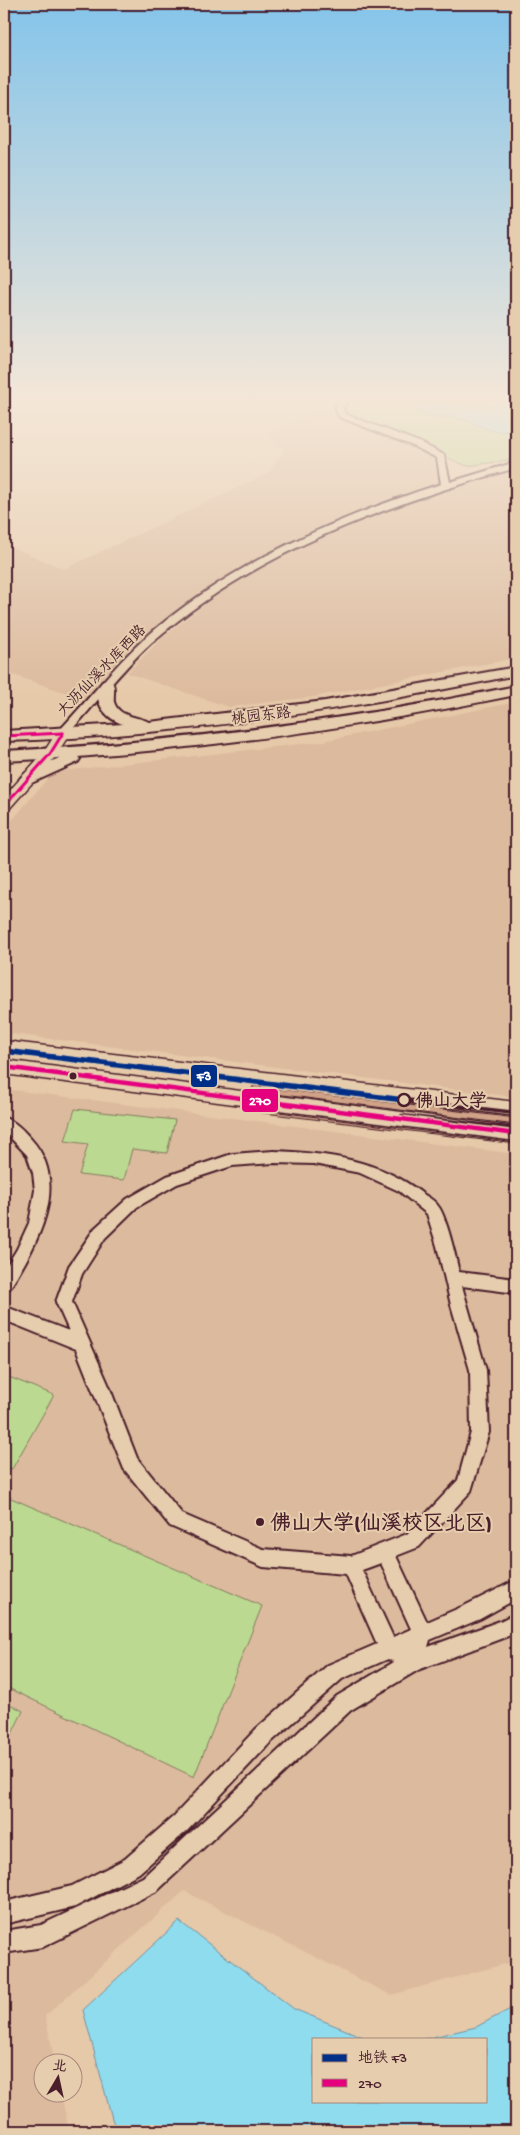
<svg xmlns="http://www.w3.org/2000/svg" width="520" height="2135" viewBox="0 0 520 2135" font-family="'Gochi Hand','LXGW WenKai TC',sans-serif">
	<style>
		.built { fill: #dcba9d }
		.green { fill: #bbd991; stroke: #827c5e }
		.water { fill: #8fdcee; stroke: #7390a0 }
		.building { fill: #d0a287; stroke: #4a1f2b }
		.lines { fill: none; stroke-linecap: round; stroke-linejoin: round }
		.minor-casing { stroke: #4a1f2b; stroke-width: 4 }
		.tertiary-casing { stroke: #4a1f2b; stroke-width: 3 }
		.secondary-casing { stroke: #4a1f2b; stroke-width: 4 }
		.minor { fill: #e6cdae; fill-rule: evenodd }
		.tertiary { fill: #e6cdae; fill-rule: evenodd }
		.secondary { fill: #e6cdae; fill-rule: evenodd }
		.rail { stroke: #4a1f2b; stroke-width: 4.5 }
		.bus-1-far1-casing { stroke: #e6cdae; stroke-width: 6 }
		.bus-1-casing { stroke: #e6cdae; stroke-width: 8 }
		.bus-1-far1 { stroke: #e5007d; stroke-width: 3 }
		.bus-1 { stroke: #e5007d; stroke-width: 4.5 }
		.metro-1-casing { stroke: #e6cdae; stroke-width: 9 }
		.metro-1 { stroke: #002f87; stroke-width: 5.5 }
		.bus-dot { fill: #4a1f2b; stroke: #e6cdae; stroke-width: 2 }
		.stop-dot { fill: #e6cdae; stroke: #4a1f2b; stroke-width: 2.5 }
		.labels { text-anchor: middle; stroke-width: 4; stroke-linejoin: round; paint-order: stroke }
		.far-street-label { font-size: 15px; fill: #4a1f2b; stroke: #e6cdae }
		.stop-label { font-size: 18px; font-weight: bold; fill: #4a1f2b; stroke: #e6cdae; text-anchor: start }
		.near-poi-label { font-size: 21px; font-weight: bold; fill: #4a1f2b; stroke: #e6cdae; text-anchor: start }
		.line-badge { stroke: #e6cdae; stroke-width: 2 }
		.badge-label { font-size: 14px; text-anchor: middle; font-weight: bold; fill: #fff }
	</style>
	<rect width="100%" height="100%" fill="#e6c9a9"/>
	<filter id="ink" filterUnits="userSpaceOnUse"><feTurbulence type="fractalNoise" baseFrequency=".02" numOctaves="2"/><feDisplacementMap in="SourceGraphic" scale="10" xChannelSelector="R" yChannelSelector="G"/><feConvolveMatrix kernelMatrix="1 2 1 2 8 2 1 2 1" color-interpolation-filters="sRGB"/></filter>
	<g filter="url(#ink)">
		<g class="built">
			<path d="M319 410 433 456 440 486 334 522 264 556 192 600 140 640 85 699 4 672V544L64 569 267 474 284 450 267 435Z"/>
			<path d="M516 467V658L313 697 229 707 127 673 162 638 220 592 300 545 340 527 448 488Z"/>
			<path d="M516 702V1097L4 1033V830L53 772 319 742Z"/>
			<path d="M4 1089 516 1154V1961L391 1995 184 1891 45 2016 55 2062H42V2092L61 2093 69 2131H4Z"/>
		</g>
		<g class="green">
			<path d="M339 401H516V459L467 466 336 411Z"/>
			<path d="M75 1109 175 1120 167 1153 132 1149 124 1180 79 1175 88 1144 65 1141Z"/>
			<path d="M4 1375 54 1395 12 1469 4 1466Z"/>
			<path d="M4 1495 262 1606 194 1777 4 1686Z"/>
			<path d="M4 1701 23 1711 4 1750Z"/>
		</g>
		<g class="water">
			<path d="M410 401C436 401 462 408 489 407 498 406 507 403 516 401V428C495 439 478 422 457 418 442 415 416 420 410 401Z"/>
			<path d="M179 1921 294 2009 368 2039H314V2101H486V2039H424L476 2027 516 2006V2131H123L113 2122 83 2010Z"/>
		</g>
		<g class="building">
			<path d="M253 1086 516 1118V1125L252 1091Z"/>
			<path d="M248 1108 516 1143V1144L248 1111Z"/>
		</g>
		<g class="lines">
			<g class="minor-casing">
				<g id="minor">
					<path d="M339 401H347L343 408 345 414 419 442 444 455 450 482 516 462V468C386 505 254 552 151 643 120 671 95 705 67 735H59L58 733 59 731C88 700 113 667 144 639 229 564 335 518 441 484L437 458 413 446 339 417 335 408Z"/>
					<path d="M4 1118C14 1120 24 1131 31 1139 72 1184 36 1246 10 1288L4 1290V1270L17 1249 29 1223 35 1190 33 1173 27 1155 4 1131Z"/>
					<path d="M274 1151C327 1153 380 1160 423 1194 428 1197 435 1201 438 1206 446 1215 456 1258 459 1272L516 1279V1293L462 1286 486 1370 489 1432 471 1491 419 1547 396 1556 427 1622 466 1605 516 1580V1599L480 1619 430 1640 428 1647 500 1621 516 1613V1633L418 1670 351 1710 157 1891 43 1947 4 1953V1931L41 1925 143 1877 337 1696 394 1662 388 1659 342 1679 270 1743 188 1830 139 1873 75 1907 4 1924V1902L72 1886 125 1859 174 1816 256 1729 328 1665 377 1644 346 1574 263 1567 170 1526 124 1469 76 1349 4 1320V1306L69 1331 56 1302 69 1266 95 1228 127 1199 167 1176 232 1154ZM274 1163 314 1164 360 1173 399 1191 427 1214 437 1246 451 1305 470 1370 471 1432 458 1480 407 1534 351 1556 263 1549 182 1514 137 1458 109 1386 72 1302 82 1274 105 1238 137 1207 177 1184 232 1166ZM381 1563 411 1629 393 1637 362 1570Z"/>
				</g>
			</g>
			<g class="tertiary-casing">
				<g id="tertiary">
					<path d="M63 729 70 733 55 757 9 809 4 810V797L44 752 58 730Z"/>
					<path d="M4 1041 516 1102V1116L4 1053Z"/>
					<path d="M4 1060 516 1127V1141L4 1074Z"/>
				</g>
			</g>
			<g class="secondary-casing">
				<g id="secondary">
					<path d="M516 667V675C347 710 176 736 4 741V731L123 724C106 719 90 700 102 682H112C116 688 113 695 114 702 119 718 138 716 149 722L325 701Z"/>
					<path d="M516 686V695C371 725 226 746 78 757L80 759 78 762 27 785 21 784 19 780C27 768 47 763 60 758L4 761V751C177 742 346 721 516 686Z"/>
				</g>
			</g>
			<use href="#minor" class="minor"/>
			<use href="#tertiary" class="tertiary"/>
			<use href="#secondary" class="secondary"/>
			<g class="rail">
				<path d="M404 1100 516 1113"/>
				<path d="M402 1116 516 1129"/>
			</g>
			<g class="bus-1-far1-casing">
				<g id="bus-1-far1">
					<path d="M4 736 63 733"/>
					<path d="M4 806 50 754 63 733"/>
				</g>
			</g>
			<g class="bus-1-casing">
				<path id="bus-1" d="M4 1067 516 1134"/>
			</g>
			<use href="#bus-1-far1" class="bus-1-far1"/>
			<use href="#bus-1" class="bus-1"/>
			<g class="metro-1-casing">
				<path id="metro-1" d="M4 1051 404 1100"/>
			</g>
			<use href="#metro-1" class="metro-1"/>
		</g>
	</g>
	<linearGradient id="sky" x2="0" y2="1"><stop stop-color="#84c4ea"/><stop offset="0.57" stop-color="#f4e7d8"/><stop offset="1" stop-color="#f4e7d8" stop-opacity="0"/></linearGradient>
	<rect width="520" height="700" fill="url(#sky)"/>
	<g class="bus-dot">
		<circle cx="73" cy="1076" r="4.5"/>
		<circle cx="260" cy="1522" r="5"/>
	</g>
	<circle class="stop-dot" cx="404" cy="1100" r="6"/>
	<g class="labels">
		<g class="far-street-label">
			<text transform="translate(101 670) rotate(-46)" y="5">大沥仙溪水库西路</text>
			<text transform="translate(261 715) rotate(-7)" y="5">桃园东路</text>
		</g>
		<g class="stop-label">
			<text x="415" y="1106">佛山大学</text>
		</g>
		<g class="near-poi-label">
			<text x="270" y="1529">佛山大学(仙溪校区北区)</text>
		</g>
	</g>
	<g class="line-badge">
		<rect x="190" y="1064" width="28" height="24" rx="5" fill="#002f87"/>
		<rect x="241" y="1088" width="38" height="25" rx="5" fill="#e5007d"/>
	</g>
	<g class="badge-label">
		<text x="204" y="1080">F3</text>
		<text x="260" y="1105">270</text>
	</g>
	<rect width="520" height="2135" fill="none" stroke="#e6cdae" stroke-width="20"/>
	<rect x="10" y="10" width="500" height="2115" fill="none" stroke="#4a1f2b" stroke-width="2" filter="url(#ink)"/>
	<rect x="312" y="2038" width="175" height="65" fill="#e6cdae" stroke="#a8877a"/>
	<rect x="322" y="2054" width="25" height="8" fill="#002f87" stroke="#a8877a"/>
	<text x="358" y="2062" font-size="15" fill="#4a1f2b">地铁 F3</text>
	<rect x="322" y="2079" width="25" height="8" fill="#e5007d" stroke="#a8877a"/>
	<text x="358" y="2088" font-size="15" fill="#4a1f2b">270</text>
	<g transform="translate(58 2078) rotate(9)"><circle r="24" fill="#e6cdae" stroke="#a8877a"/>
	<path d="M0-4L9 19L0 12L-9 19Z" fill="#4a1f2b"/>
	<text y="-8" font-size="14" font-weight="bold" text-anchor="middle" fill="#4a1f2b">北</text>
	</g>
</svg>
